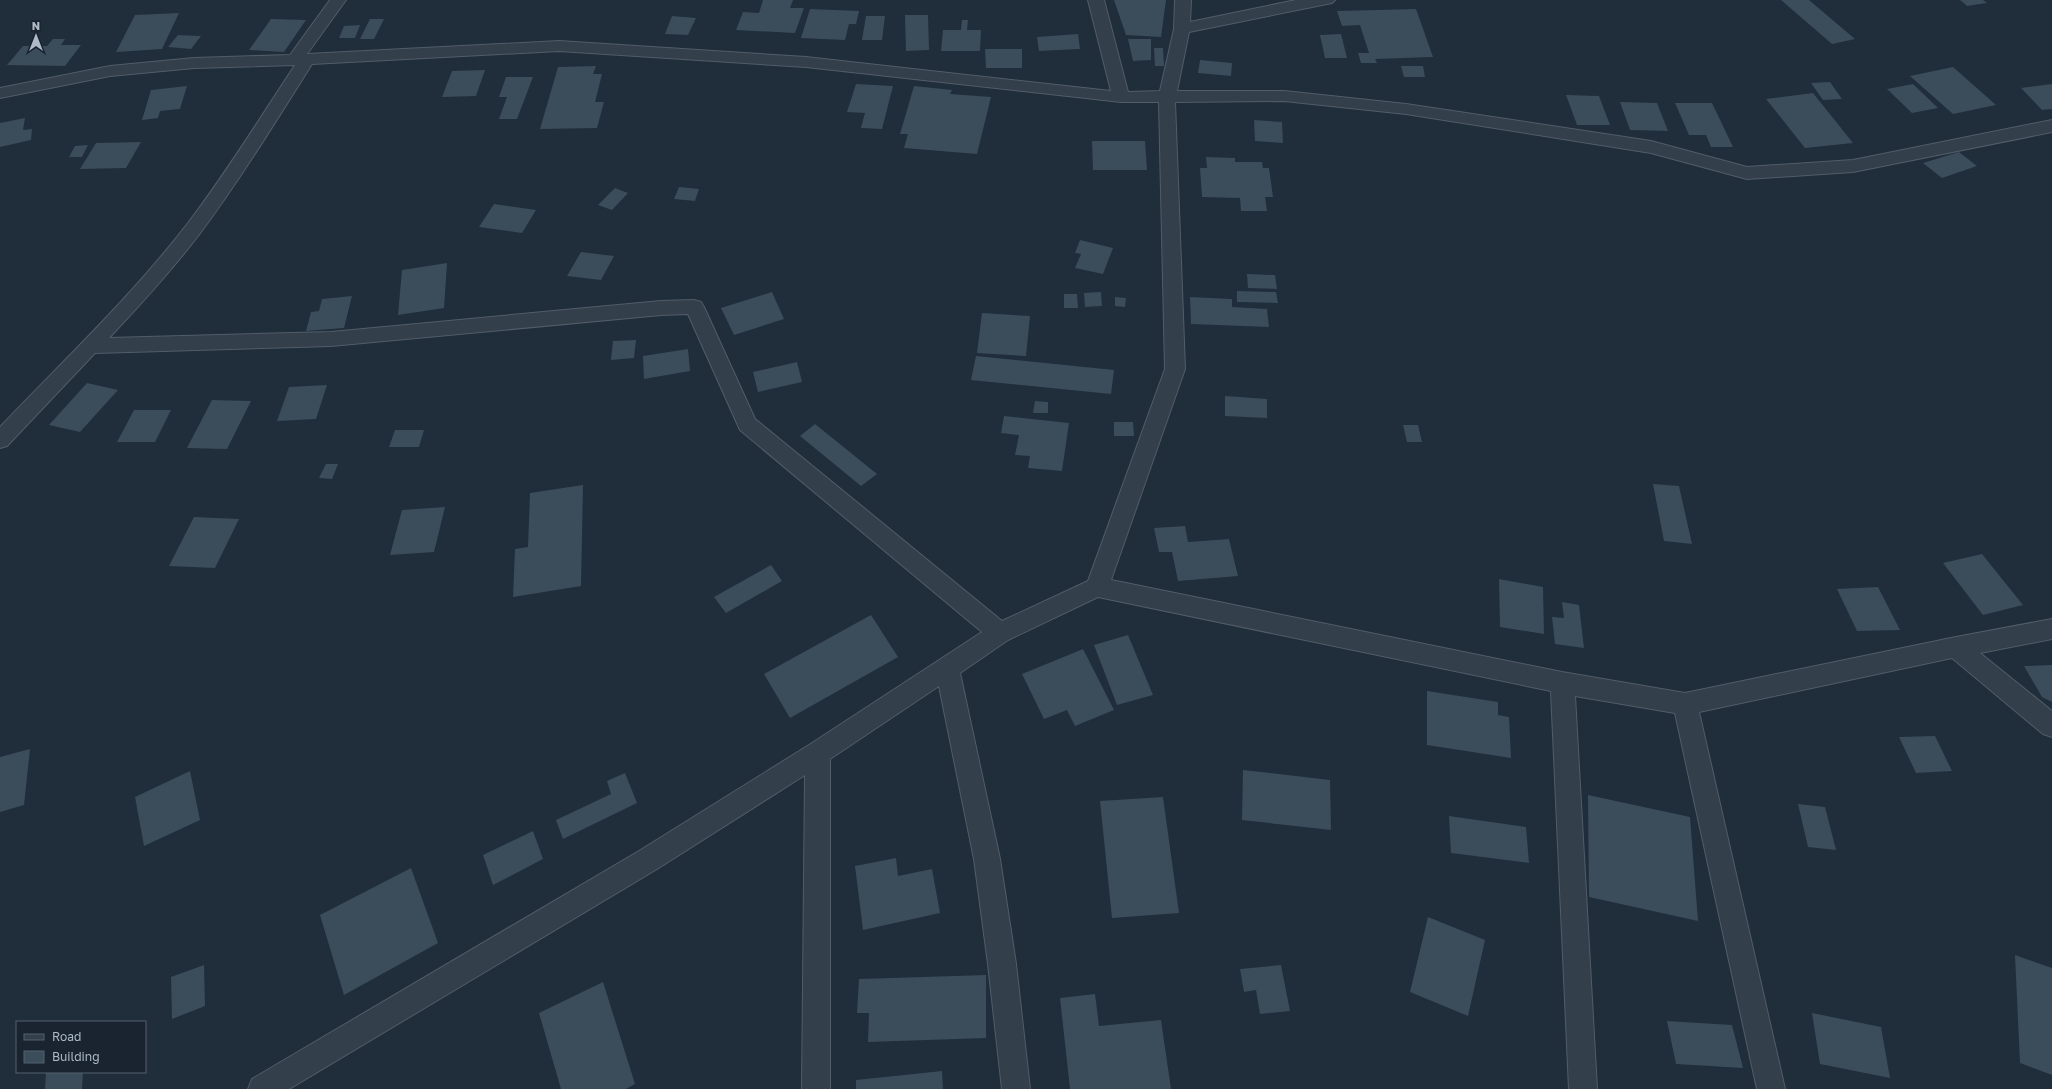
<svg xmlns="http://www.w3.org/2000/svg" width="2052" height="1089" viewBox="0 0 2052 1089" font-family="'Golos Text',sans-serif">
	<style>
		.building { fill: #3b4c5b }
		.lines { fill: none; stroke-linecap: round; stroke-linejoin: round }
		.minor-casing { stroke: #515d69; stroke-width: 2 }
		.minor { fill: #333f4b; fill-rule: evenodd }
	</style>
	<rect width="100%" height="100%" fill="#202d3b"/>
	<g class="building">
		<path d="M763 0H793L790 8H804L795 33 736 30 743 12 759 13Z"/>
		<path d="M1114 0H1166L1161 37 1126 35Z"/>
		<path d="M1781 0H1809L1855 39 1832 44Z"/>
		<path d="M1960 0H1983L1987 3 1967 6Z"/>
		<path d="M810 9 859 11 856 24H849L845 40 801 38Z"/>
		<path d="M1416 9 1433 57 1375 59 1377 63H1361L1358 53H1369L1360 25 1342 26 1337 11Z"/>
		<path d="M179 13 162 49 116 52 135 15Z"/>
		<path d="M905 15H928L929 50 906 51Z"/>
		<path d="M672 16 696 18 688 35 665 34Z"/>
		<path d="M866 16H885L882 40H862Z"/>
		<path d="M271 19 306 20 284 52 249 50Z"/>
		<path d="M370 19H384L374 39H360Z"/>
		<path d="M962 20H968L967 30H981L980 51H941L943 30H961Z"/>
		<path d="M360 25 355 38H339L344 26Z"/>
		<path d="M1078 34 1080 49 1039 51 1037 37Z"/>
		<path d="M1341 34 1347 58H1325L1320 35Z"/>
		<path d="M178 35 201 36 191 49 168 47Z"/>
		<path d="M53 39H65L61 45H81L65 66 7 65 23 46H47Z"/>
		<path d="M1128 39H1151V60L1133 61Z"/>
		<path d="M1154 48H1163L1164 66H1155Z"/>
		<path d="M985 49H1022V68H986Z"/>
		<path d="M1200 60 1232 63 1231 76 1198 73Z"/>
		<path d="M596 66 593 74H602L595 102H604L597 128 540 129 558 67Z"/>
		<path d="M1401 66H1423L1425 77H1404Z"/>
		<path d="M1953 67 1996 105 1953 114 1910 76Z"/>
		<path d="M485 70 476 96 442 97 452 71Z"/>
		<path d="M506 77H533L517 119H499L507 97H499Z"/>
		<path d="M1830 82 1842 99 1823 100 1811 83Z"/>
		<path d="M856 84 893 86 882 129 861 128 865 113 847 112Z"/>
		<path d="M1913 84 1938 108 1912 113 1887 89Z"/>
		<path d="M2052 84V109L2042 110 2021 88Z"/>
		<path d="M187 86 180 109 160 111 158 118 142 120 151 90Z"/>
		<path d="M914 86 952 90 950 94 991 97 977 154 904 148 908 134H900Z"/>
		<path d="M1813 93 1853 143 1805 148 1766 99Z"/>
		<path d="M1566 95 1599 96 1610 125H1577Z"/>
		<path d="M1620 102 1657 103 1668 131 1630 130Z"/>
		<path d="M1675 103H1712L1733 147H1711L1706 135H1689Z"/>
		<path d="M25 118 23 130 32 129 31 140 0 147V123Z"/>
		<path d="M1254 120 1282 122 1283 143 1255 141Z"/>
		<path d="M1092 141H1145L1147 170H1093Z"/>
		<path d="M141 142 126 168 80 169 96 143Z"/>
		<path d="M88 145 82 157H69L75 146Z"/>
		<path d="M1959 152 1977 166 1942 178 1923 163Z"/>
		<path d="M1206 157 1235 158V162H1262L1263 168H1269L1273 197H1265L1267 211H1241L1240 198 1202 197 1200 168H1207Z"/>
		<path d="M679 187 699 189 695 201 674 199Z"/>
		<path d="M615 188 628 193 612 210 598 205Z"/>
		<path d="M494 204 536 210 522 233 479 227Z"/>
		<path d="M1080 240 1113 248 1103 274 1075 268 1081 254 1075 253Z"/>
		<path d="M581 252 614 256 601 280 567 276Z"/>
		<path d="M447 263 444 308 398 315 402 270Z"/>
		<path d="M1247 274 1275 275 1277 289 1248 288Z"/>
		<path d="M1237 291 1276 292 1278 303 1237 302Z"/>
		<path d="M772 292 784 319 734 335 721 308Z"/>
		<path d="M1101 292 1102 306 1085 307 1084 293Z"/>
		<path d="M1064 294H1077L1078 308H1064Z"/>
		<path d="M352 296 344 328 306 331 311 312 319 311 322 299Z"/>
		<path d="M1115 297 1126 298 1125 307 1115 306Z"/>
		<path d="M1190 297 1232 299V307L1267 309 1269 327 1191 324Z"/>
		<path d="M982 313 1030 316 1026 356 977 353Z"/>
		<path d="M636 340 634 358 611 360 613 341Z"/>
		<path d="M688 349 690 371 644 379 643 356Z"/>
		<path d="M976 356 1114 370 1111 394 971 380Z"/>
		<path d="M797 362 802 382 758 392 753 372Z"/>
		<path d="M87 383 118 390 80 432 49 425Z"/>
		<path d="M327 385 316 419 277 421 289 387Z"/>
		<path d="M1225 396 1267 399V418L1225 416Z"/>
		<path d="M212 400 251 401 227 449 187 448Z"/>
		<path d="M1035 401 1048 402V413H1033Z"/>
		<path d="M134 410H171L155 442H117Z"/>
		<path d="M1004 416 1069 423 1062 471 1028 468 1030 456 1015 455 1019 435 1001 433Z"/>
		<path d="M1114 422H1133L1134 436H1114Z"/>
		<path d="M815 424 877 474 861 486 800 436Z"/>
		<path d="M1403 425H1418L1422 442H1407Z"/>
		<path d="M395 430H424L419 447H389Z"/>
		<path d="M326 464H338L332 479 319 478Z"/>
		<path d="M1653 484 1679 486 1692 544 1664 541Z"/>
		<path d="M583 485 581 586 513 597 515 549 528 547 530 493Z"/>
		<path d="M445 507 434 552 390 555 402 510Z"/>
		<path d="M194 517 239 519 215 568 169 566Z"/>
		<path d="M1185 526 1188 542 1229 539 1238 576 1178 581 1172 552H1159L1154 528Z"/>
		<path d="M1982 554 2023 605 1983 615 1943 563Z"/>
		<path d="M771 565 782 581 726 613 714 597Z"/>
		<path d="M1499 579 1543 587 1544 634 1500 627Z"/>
		<path d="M1878 587 1900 630 1857 631 1837 589Z"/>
		<path d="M1562 602 1579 605 1584 648 1555 644 1552 617 1564 618Z"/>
		<path d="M871 615 898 657 790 718 764 674Z"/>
		<path d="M1128 635 1153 695 1117 705 1094 645Z"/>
		<path d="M1083 649 1114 710 1075 726 1067 710 1044 719 1022 674Z"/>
		<path d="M2052 665V702L2042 697 2024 666Z"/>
		<path d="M1427 691 1498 702V715L1509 717 1511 758 1427 745Z"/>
		<path d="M1935 736 1952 771 1916 773 1899 737Z"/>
		<path d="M30 749 24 805 0 812V757Z"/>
		<path d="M1243 770 1330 780 1331 830 1242 820Z"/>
		<path d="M190 771 200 820 144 846 135 797Z"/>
		<path d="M625 773 637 803 563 839 556 820 611 794 607 781Z"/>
		<path d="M1588 795 1690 817 1698 921 1589 897Z"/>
		<path d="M1163 797 1179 913 1112 918 1100 801Z"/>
		<path d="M1798 804 1825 807 1836 850 1808 847Z"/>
		<path d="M1449 816 1526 827 1529 863 1451 853Z"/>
		<path d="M533 831 543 859 493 885 483 855Z"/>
		<path d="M896 858 898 876 932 869 940 913 863 930 855 866Z"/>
		<path d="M411 868 438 943 344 995 320 915Z"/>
		<path d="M1428 917 1485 940 1468 1016 1410 992Z"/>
		<path d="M2015 955 2052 968V1075L2020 1063Z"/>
		<path d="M204 965 205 1006 172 1019 171 977Z"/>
		<path d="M1281 965 1290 1011 1260 1014 1256 990 1244 992 1240 969Z"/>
		<path d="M986 975V1038L868 1042 869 1013H857L859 979Z"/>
		<path d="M603 982 635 1084 626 1089H561L539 1013Z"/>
		<path d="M1095 994 1099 1026 1161 1020 1171 1089H1070L1060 998Z"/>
		<path d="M1812 1013 1881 1027 1890 1078 1820 1064Z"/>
		<path d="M1667 1021 1732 1025 1743 1068 1676 1064Z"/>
		<path d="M942 1071 943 1089H856V1080Z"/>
		<path d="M46 1072H83L82 1089H45Z"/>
	</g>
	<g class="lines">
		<g class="minor-casing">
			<path id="minor" d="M330 0H346L307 54 559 41 806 57 1111 91 1088 0H1104L1128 92 1160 91 1174 29 1175 0H1191L1190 22 1296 0H1335L1332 3 1189 32 1177 91H1284L1406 104 1651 141 1747 167 1853 160 2052 120V132L1853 172 1747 179 1651 153 1406 114 1284 101 1175 102 1185 369 1111 580 1562 672 1685 693 1956 637 2052 619V639L1980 653 2052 711V737L2043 734 1952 658 1699 712 1785 1089H1757L1675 713 1575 696 1597 1089H1569L1551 691 1098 597 1008 640 960 673 1000 859 1016 964 1030 1089H1002L988 964 974 859 939 686 830 759V1089H802L805 775 657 869 289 1089H248L252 1079 639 851 809 745 982 632 740 430 688 314 661 315 331 346 95 353 7 446 0 448V427C64 360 132 296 188 223 227 172 260 118 295 65L194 68 110 76 0 98V88L110 66 194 58 290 55ZM559 51 806 67 1121 102H1159L1165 369 1088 581 1002 621 755 419 704 307 701 302 694 300 661 301 331 332 109 338C141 304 173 269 201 232 241 178 276 121 312 64Z"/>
		</g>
		<use href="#minor" class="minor"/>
	</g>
	<rect x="16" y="1021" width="130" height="52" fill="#192430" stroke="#55606c"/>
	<rect x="24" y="1034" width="20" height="6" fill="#333f4b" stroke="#55606c"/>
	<text x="52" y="1041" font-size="12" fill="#aebac7">Road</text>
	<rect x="24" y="1051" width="20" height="12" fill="#3b4c5b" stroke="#55606c"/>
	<text x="52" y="1061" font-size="12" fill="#aebac7">Building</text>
	<g transform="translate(36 36)" stroke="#192430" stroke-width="3" paint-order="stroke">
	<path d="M0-3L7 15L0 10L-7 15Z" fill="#aebac7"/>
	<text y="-6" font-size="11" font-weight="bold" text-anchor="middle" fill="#aebac7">N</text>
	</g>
</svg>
